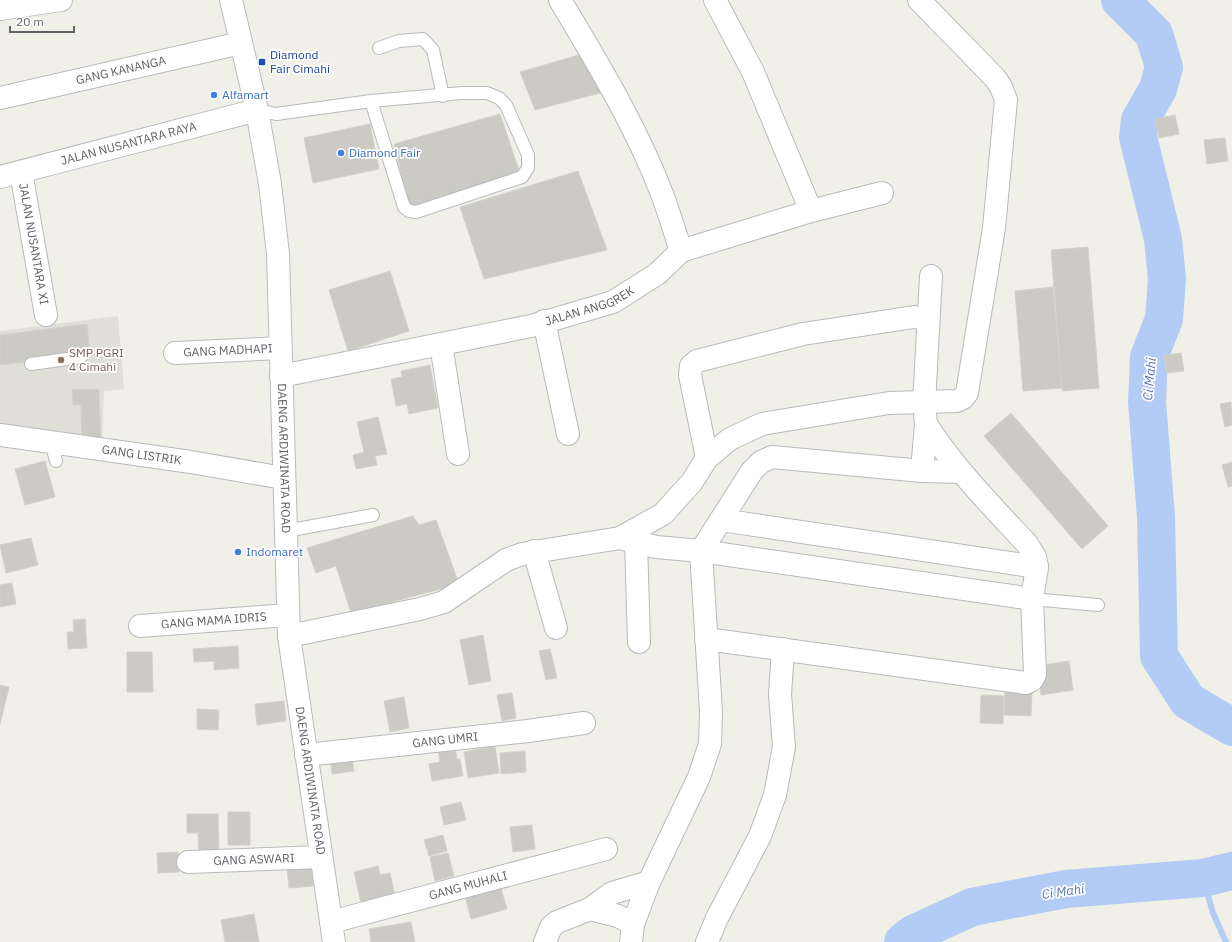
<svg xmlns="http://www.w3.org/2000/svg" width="1232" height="942" viewBox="0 0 1232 942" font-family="'IBM Plex Sans',sans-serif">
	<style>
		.education { fill: #dfdfd7 }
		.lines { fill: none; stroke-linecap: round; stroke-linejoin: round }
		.stream { stroke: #b3ccf5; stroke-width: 6 }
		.river { stroke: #b3ccf5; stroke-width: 38 }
		.building { fill: #cbcac5; stroke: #d4d2c8 }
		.service-casing { stroke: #b8b9bd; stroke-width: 14 }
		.minor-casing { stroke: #b8b9bd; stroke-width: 24 }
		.secondary-casing { stroke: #babbc0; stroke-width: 24 }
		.service { stroke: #fff; stroke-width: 12 }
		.minor { stroke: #fff; stroke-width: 22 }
		.secondary { stroke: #fff; stroke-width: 22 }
		.transit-dot { fill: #1a4fb4; stroke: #fff; stroke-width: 1.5 }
		.shop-dot { fill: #3f7fe0; stroke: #fff; stroke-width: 1.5 }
		.education-dot { fill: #8d6e63; stroke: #fff; stroke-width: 1.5 }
		.labels { text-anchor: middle; stroke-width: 3.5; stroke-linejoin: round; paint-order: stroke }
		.transit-label { font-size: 12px; fill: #164399; stroke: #fff; text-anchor: start }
		.street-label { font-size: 12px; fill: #606267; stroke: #fff }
		.shop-label { font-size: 12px; fill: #366cbe; stroke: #fff; text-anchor: start }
		.education-label { font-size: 12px; fill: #785e54; stroke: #fff; text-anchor: start }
		.water-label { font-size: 13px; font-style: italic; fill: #5874b7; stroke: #fff }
	</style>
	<rect width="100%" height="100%" fill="#f0f0e9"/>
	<path class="education" d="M118 316 124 389 104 391 102 446 0 430V331Z"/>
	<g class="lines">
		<path class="stream" d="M1203 878 1213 913 1226 942"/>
		<g class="river">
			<path d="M1120 0 1154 34 1164 67 1158 89 1140 120 1138 137 1163 239 1167 279 1164 319 1149 357 1147 402 1156 517 1159 656 1188 701 1232 727"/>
			<path d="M903 942 913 934 972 907 1066 889 1203 878 1232 871"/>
		</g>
	</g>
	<g class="building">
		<path d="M589 52 600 93 535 110 520 72Z"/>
		<path d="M500 114 521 176 409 208 394 144Z"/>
		<path d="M1175 115 1179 134 1159 138 1155 119Z"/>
		<path d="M370 124 379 169 313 183 304 138Z"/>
		<path d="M1225 138 1228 161 1207 164 1204 140Z"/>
		<path d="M578 171 607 250 484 279 460 207Z"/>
		<path d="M1088 247 1099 388 1062 391 1051 250Z"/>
		<path d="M390 271 409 331 348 351 329 290Z"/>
		<path d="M1053 287 1062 388 1023 391 1015 291Z"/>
		<path d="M87 324 90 354 0 365V335Z"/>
		<path d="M1181 353 1184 371 1167 373 1164 355Z"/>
		<path d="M430 365 438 408 409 414 407 404 396 406 391 379 402 377 401 371Z"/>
		<path d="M99 389 101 442 82 443 81 405H73L72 390Z"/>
		<path d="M1231 402 1232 425 1225 427 1220 404Z"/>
		<path d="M1011 413 1108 526 1082 549 984 436Z"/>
		<path d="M378 417 387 454 375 456 377 465 356 469 353 455 364 452 357 422Z"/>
		<path d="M45 461 55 497 25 505 15 469Z"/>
		<path d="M1232 462V486L1228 487 1222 465Z"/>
		<path d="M413 516 419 525 436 520 459 584 351 613 336 566 316 573 307 548Z"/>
		<path d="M31 538 38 565 6 573 0 545Z"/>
		<path d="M12 583 16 604 0 607V585Z"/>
		<path d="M85 619 87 648 68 649 67 632H74L73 620Z"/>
		<path d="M483 635 491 681 469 685 460 640Z"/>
		<path d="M238 646 239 668 214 670V661L194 662 193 649Z"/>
		<path d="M550 649 557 678 546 680 539 651Z"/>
		<path d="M127 652H152L153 692H127Z"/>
		<path d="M1069 661 1073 690 1041 695 1039 679 1045 678 1044 665Z"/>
		<path d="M0 685 9 687 0 724Z"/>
		<path d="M1005 690 1032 691 1031 716 1004 715Z"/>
		<path d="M512 693 516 718 502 721 497 695Z"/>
		<path d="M981 695 1004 696 1003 724 980 723Z"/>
		<path d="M404 697 409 728 390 732 384 701Z"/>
		<path d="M284 701 286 721 257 725 255 704Z"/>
		<path d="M197 709 219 710 218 730 197 729Z"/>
		<path d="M454 740 457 759H460L463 776 432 781 429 764 440 762 437 743Z"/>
		<path d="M495 746 499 773 468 778 464 752Z"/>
		<path d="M351 751 354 771 332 774 330 754Z"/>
		<path d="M525 751 526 772 501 774 500 753Z"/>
		<path d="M461 802 466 820 444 825 440 807Z"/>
		<rect x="228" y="812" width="22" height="33"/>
		<path d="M187 814H218L219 853 199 854 198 833H187Z"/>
		<path d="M532 825 535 849 513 852 510 827Z"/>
		<path d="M443 835 447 851 429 856 424 840Z"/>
		<path d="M178 852 179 872 158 873 157 853Z"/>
		<path d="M448 853 454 876 435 881 430 857Z"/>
		<path d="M311 866 313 886 289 888 287 868Z"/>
		<path d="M378 866 380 875 390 873 395 896 361 903 354 872Z"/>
		<path d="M499 882 507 909 471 919 464 892Z"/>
		<path d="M254 914 259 942H225L221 920Z"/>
		<path d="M411 922 415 942H371L369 929Z"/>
	</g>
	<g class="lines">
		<g class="service-casing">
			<g id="service">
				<path d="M379 48 399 41 423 39 433 50 443 96"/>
				<path d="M257 110 276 114 371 101 462 93H487L499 98 506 105 528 155V168L522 177 416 212 409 211 404 207 371 101"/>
				<path d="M31 364 81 357"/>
				<path d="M51 442 56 461"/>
				<path d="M286 531 373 515"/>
				<path d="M1032 599 1098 605"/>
			</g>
		</g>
		<g class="minor-casing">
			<g id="minor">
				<path d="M560 0C597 62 636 126 662 194 669 213 675 232 681 251"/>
				<path d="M715 0 753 72 811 211"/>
				<path d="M0 9 61 0"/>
				<path id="s1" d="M0 98 241 43"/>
				<path id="s2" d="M21 172 46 315"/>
				<path id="s3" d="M0 177 257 110"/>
				<path d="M544 321 568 434"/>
				<path d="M441 344 458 454"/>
				<path id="s4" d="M175 353 280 348"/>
				<path id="s5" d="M281 376 531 326 613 302 657 274 681 251 811 211 882 193"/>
				<path id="s6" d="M0 435 191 462 283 478"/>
				<path d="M707 458 690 375 691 366 697 361 803 334 914 317 927 319"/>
				<path d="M922 471 926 424 924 403 931 276"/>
				<path d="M721 520 1037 567"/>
				<path d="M620 538 656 547 701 551 1032 599"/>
				<path d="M636 541 639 642"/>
				<path d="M534 551 556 628"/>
				<path id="s7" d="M140 626 288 615"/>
				<path d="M289 636 420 609 444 602 506 560 522 554 620 538 663 514 692 482 707 458 730 439 762 424 889 403 957 401 963 398 967 393 994 228 1006 100 1001 87 995 78 919 0"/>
				<path d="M706 639 1026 683 1032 680 1035 674 1032 599 1037 567 1035 557 1027 544C991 505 954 468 926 424"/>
				<path id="s8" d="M306 755 528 731 584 723"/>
				<path id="s9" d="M188 862 321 857"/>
				<path d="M590 909 612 893 649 882"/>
				<path id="s10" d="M331 922 606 849"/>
				<path d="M545 942 551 927 557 922 590 909 618 916 633 924"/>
				<path d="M631 942 633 924 649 882 699 777 710 744 711 712 701 551 752 471 761 462 772 457 922 471 961 472"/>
				<path d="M707 942 717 918 760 836 775 795 784 747 780 694 783 649"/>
			</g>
		</g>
		<g class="secondary-casing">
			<g id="secondary">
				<path id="s11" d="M231 0 257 110 270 184 278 254 289 636 334 942"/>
			</g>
		</g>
		<use href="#service" class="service"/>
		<use href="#minor" class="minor"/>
		<use href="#secondary" class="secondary"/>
	</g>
	<rect class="transit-dot" x="258" y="58" width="8" height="8" rx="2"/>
	<g class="shop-dot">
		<circle cx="214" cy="95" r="4"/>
		<circle cx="341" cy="153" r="4"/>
		<circle cx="238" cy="552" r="4"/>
	</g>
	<circle class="education-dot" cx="61" cy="360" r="4"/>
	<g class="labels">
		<g class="transit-label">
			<text x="270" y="59">Diamond<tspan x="270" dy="14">Fair Cimahi</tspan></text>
		</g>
		<g class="street-label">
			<text dy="4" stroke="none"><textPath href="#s1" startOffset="124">GANG KANANGA</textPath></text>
			<text dy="4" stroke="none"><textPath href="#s3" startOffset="133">JALAN NUSANTARA RAYA</textPath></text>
			<text dy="4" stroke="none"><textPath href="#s2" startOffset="73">JALAN NUSANTARA XI</textPath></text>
			<text dy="4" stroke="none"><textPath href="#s5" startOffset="317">JALAN ANGGREK</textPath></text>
			<text dy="4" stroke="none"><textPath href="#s4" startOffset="53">GANG MADHAPI</textPath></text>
			<text dy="4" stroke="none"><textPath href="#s6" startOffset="143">GANG LISTRIK</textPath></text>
			<text dy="4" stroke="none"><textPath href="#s11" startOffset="463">DAENG ARDIWINATA ROAD</textPath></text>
			<text dy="4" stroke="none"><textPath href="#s7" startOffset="74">GANG MAMA IDRIS</textPath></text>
			<text dy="4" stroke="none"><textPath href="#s8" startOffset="140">GANG UMRI</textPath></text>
			<text dy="4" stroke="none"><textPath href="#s11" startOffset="787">DAENG ARDIWINATA ROAD</textPath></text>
			<text dy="4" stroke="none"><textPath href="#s9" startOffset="66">GANG ASWARI</textPath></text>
			<text dy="4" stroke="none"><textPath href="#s10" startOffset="142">GANG MUHALI</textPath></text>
		</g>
		<g class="shop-label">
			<text x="222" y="99">Alfamart</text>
			<text x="349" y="157">Diamond Fair</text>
			<text x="246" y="556">Indomaret</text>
		</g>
		<g class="education-label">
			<text x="69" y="357">SMP PGRI<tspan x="69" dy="14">4 Cimahi</tspan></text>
		</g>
		<g class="water-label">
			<text transform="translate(1149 379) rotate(-85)" y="5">Ci Mahi</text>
			<text transform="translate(1063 891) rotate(-8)" y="5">Ci Mahi</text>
		</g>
	</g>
	<path d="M10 26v6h64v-6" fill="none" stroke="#606267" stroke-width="2"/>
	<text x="16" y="26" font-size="12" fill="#606267" stroke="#ffffff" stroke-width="3" paint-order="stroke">20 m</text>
</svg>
